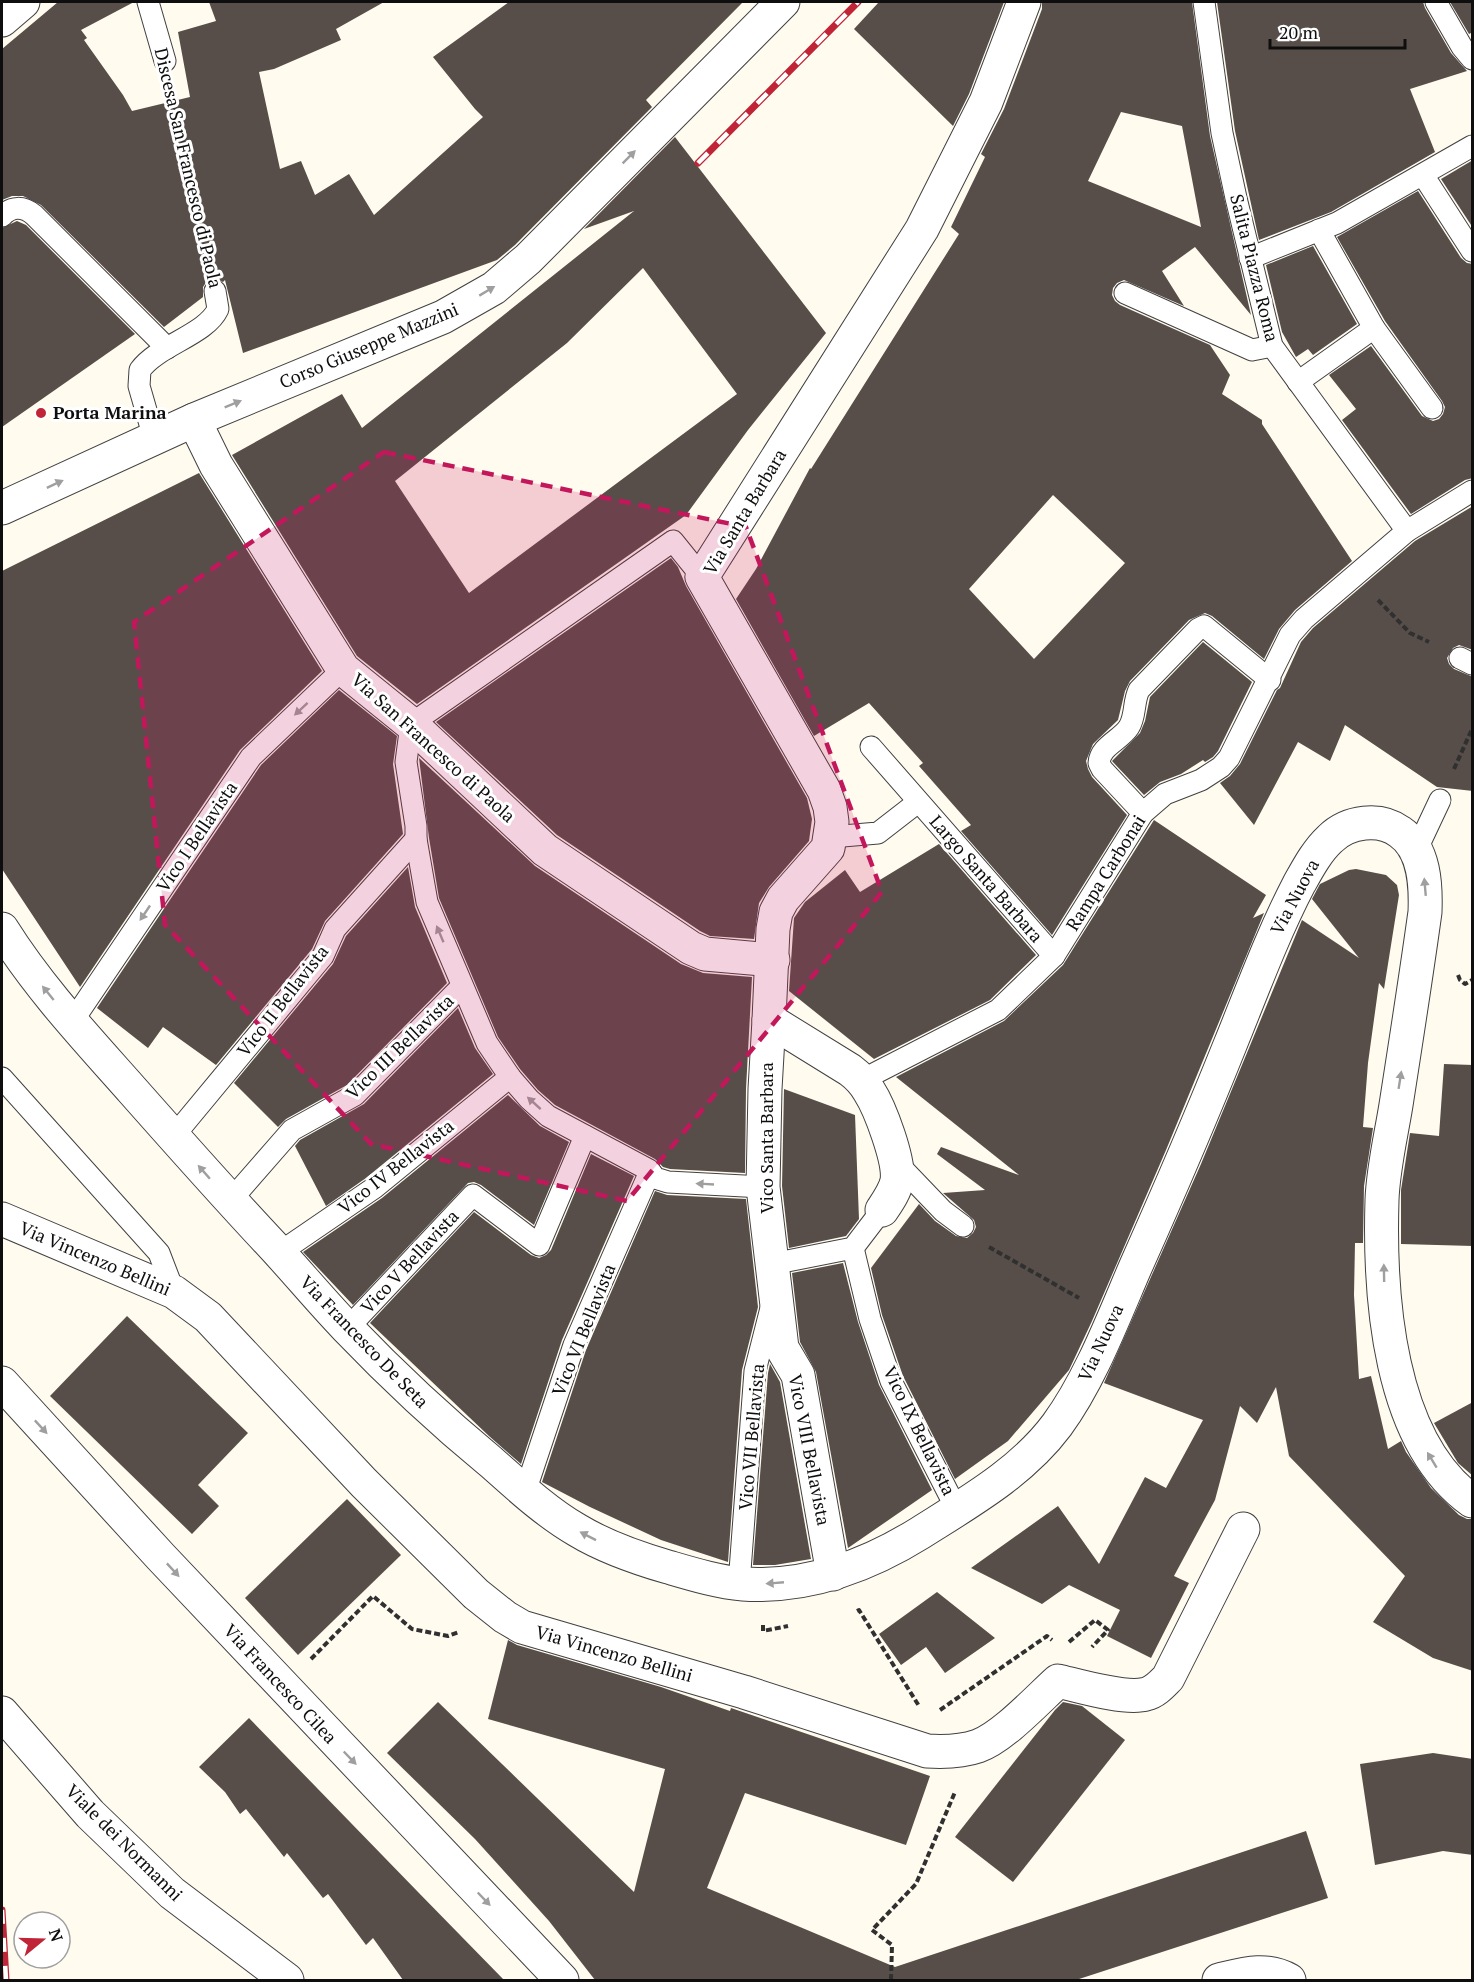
<svg xmlns="http://www.w3.org/2000/svg" width="1474" height="1982" viewBox="0 0 1474 1982" font-family="'PT Serif',serif">
	<style>
		.building { fill: #574e4a; fill-rule: evenodd }
		.lines { fill: none; stroke-linecap: round; stroke-linejoin: round }
		.service-casing { stroke: #414141; stroke-width: 23 }
		.minor-casing { stroke: #414141; stroke-width: 35 }
		.tertiary-casing { stroke: #414141; stroke-width: 35 }
		.path { stroke: #303030; stroke-width: 4; stroke-dasharray: 6 3; stroke-linecap: butt }
		.service { stroke: #fff; stroke-width: 21 }
		.minor { stroke: #fff; stroke-width: 33 }
		.tertiary { stroke: #fff; stroke-width: 33 }
		.rail-casing { stroke: #bf2536; stroke-width: 7 }
		.rail { stroke: #fff; stroke-width: 4.5; stroke-dasharray: 14; stroke-linecap: butt }
		.oneway { fill: #9f9f9f }
		.marked { fill: #c2185b; fill-opacity: 0.2; stroke: #c2185b; stroke-width: 4.5; stroke-dasharray: 12 8; stroke-linejoin: round }
		.poi-dot { fill: #bf2536; stroke: #fff; stroke-width: 2 }
		.labels { text-anchor: middle; stroke-width: 6; stroke-linejoin: round; paint-order: stroke }
		.street-label { font-size: 18px; fill: #0e0e0e; stroke: #fff }
		.poi-label { font-size: 18px; font-weight: bold; fill: #0e0e0e; stroke: #fff; text-anchor: start }
	</style>
	<rect width="100%" height="100%" fill="#fffbef"/>
	<g class="building">
		<path d="M58 2H134L81 30 87 38 84 40 123 95 132 111 190 97 178 32 216 21 209 2H384L336 29 341 40 274 69 259 72 280 169 301 161 315 195 349 174 374 215 483 117 475 109 433 57 509 2H743L646 100 652 107 515 245 497 260 243 353 225 280 223 282 213 278 207 281 203 287V297L164 327 41 205 23 196H12L2 200V49Z"/>
		<path d="M879 2H1004L969 94 953 126 854 29Z"/>
		<path d="M1042 2H1192L1210 136 1251 315 1195 247 1162 271 1184 306 1124 280 1117 283 1113 288 1112 295 1115 301 1120 305 1210 345 1230 375 1222 394 1262 420V424L1352 561 1295 610 1279 629 1264 659 1212 616 1205 613 1189 620 1130 681 1125 691 1118 720 1093 744 1086 761 1088 769 1092 777 1127 815 1052 935 961 831 971 825 919 766 923 763 869 703 814 736 736 599 756 569 810 468 811 469 959 234 951 227 985 157 981 154 1004 109 1042 9ZM1121 112 1182 126 1201 227 1088 181ZM1053 495 1125 563 1034 659 969 589Z"/>
		<path d="M1217 2H1423L1425 8 1451 53 1467 71 1410 89 1435 152 1331 212 1259 240 1235 131Z"/>
		<path d="M1450 2H1473V32L1469 34Z"/>
		<path d="M675 137 826 333 748 430 686 515 417 704 357 656 232 455 342 394 362 428 634 211 584 229ZM643 268 737 394 469 593 395 481 567 343Z"/>
		<path d="M1473 160V228L1441 179Z"/>
		<path d="M1418 191 1461 258 1467 263 1473 264V478L1465 480 1411 514 1342 420 1356 409 1329 375 1371 346 1422 416 1433 421 1439 419 1443 414 1445 407 1442 401 1385 321 1337 237Z"/>
		<path d="M17 221 26 225 135 334 2 427V228Z"/>
		<path d="M1313 246 1357 324 1313 355 1308 349 1296 357 1282 332 1266 265Z"/>
		<path d="M199 473 322 671 240 750 80 987 2 869V571Z"/>
		<path d="M1473 506V650L1459 645 1453 648 1447 658 1449 664 1454 669 1473 677V791L1437 787 1345 725 1330 761 1298 742 1254 825 1220 783 1230 776 1240 764 1277 690 1280 688 1301 642 1313 628 1415 541Z"/>
		<path d="M671 558 678 567 686 586 807 798 812 819 809 841 769 887 759 903 754 939 710 936 700 931 557 835 436 722Z"/>
		<path d="M1203 642 1252 682 1218 751 1213 757 1205 762 1203 760 1181 774 1160 782 1144 795 1112 761 1140 733 1145 721 1150 697Z"/>
		<path d="M339 690 397 736 393 764 403 834 325 921 312 949 216 1065 163 1027 148 1048 97 1008 261 765Z"/>
		<path d="M419 758 535 866 681 964 703 973 752 977 746 1089 745 1173 670 1169 663 1167 655 1159 555 1105 538 1090 520 1069 498 1037 439 898 429 838Z"/>
		<path d="M1154 820 1266 895 1253 918 1264 913 1166 1150 1092 1321 1069 1370 1008 1441 955 1479 903 1376 882 1315 871 1268 919 1204 935 1221 956 1236 967 1238 973 1233 976 1227 974 1220 943 1193 985 1190 937 1154 941 1147 1019 1175 896 1077 1004 1021 1063 965Z"/>
		<path d="M939 844 1036 955 990 1000 874 1059 789 991 794 918 805 902 845 870 860 892Z"/>
		<path d="M408 867 415 907 447 983 347 1085 286 1119 278 1127 234 1083 333 964 346 936Z"/>
		<path d="M1356 869 1386 875 1397 885 1399 895 1384 989 1379 983 1368 1063 1363 1127 1373 1128 1364 1186 1363 1243H1355L1354 1295 1359 1379 1371 1376 1388 1449 1401 1441 1406 1452 1431 1488 1459 1515 1467 1519H1473V1671L1433 1658 1373 1622 1405 1576 1289 1456 1276 1387 1257 1423 1240 1406 1215 1500 1174 1576 1189 1583 1151 1658 1107 1636 1120 1610 1069 1585 1042 1604 971 1568 1058 1506 1099 1564 1145 1477 1166 1488 1203 1420 1104 1383 1201 1164 1302 920 1359 958 1312 899 1320 884 1349 870Z"/>
		<path d="M458 1008 475 1048 493 1074 366 1178 326 1206 295 1146 300 1140 364 1104Z"/>
		<path d="M1444 1064 1473 1065V1246L1401 1244V1190L1410 1133 1439 1136Z"/>
		<path d="M784 1089 855 1115 859 1219 846 1236 789 1248 782 1186Z"/>
		<path d="M508 1095 540 1126 569 1142 534 1225 481 1185 474 1182 468 1183 353 1305 303 1252 382 1198Z"/>
		<path d="M591 1154 634 1176 562 1340 521 1464 489 1436 370 1323 474 1212 531 1255 539 1258 546 1255 551 1250Z"/>
		<path d="M655 1191 667 1195 746 1199 758 1307 742 1370 728 1562 661 1540 590 1507 542 1482 586 1350Z"/>
		<path d="M843 1263 858 1322 879 1385 932 1490 848 1548 816 1372 800 1342 792 1273Z"/>
		<path d="M127 1316 248 1433 198 1485 219 1506 192 1534 50 1396Z"/>
		<path d="M770 1364 780 1382 811 1559 775 1565H753L768 1373Z"/>
		<path d="M1473 1402V1476L1458 1463 1434 1423Z"/>
		<path d="M347 1499 401 1555 298 1655 245 1598Z"/>
		<path d="M937 1592 995 1638 945 1673 926 1647 901 1665 879 1634Z"/>
		<path d="M508 1640 517 1645 661 1687 730 1711 731 1708 930 1776 906 1845 745 1793 707 1888 895 1967 1306 1831 1328 1898 1076 1980H595L549 1921 475 1839 387 1753 438 1702 634 1892 665 1769 488 1719Z"/>
		<path d="M1063 1702 1082 1706 1125 1740 1013 1882 955 1837 1055 1710Z"/>
		<path d="M249 1718 418 1892 504 1980H403L373 1938 366 1945 328 1894 323 1898 287 1853 284 1857 246 1809 240 1814 225 1792 199 1767Z"/>
		<path d="M1433 1753 1473 1759V1855L1443 1851 1375 1865 1360 1764Z"/>
	</g>
	<g class="lines">
		<g class="service-casing">
			<g id="service">
				<path d="M148 2 165 61"/>
				<path d="M1204 2 1222 133 1236 198 1272 346 1407 531"/>
				<path d="M1436 2 1462 47 1472 59"/>
				<path d="M1423 175 1472 251"/>
				<path d="M2 216C12 206 23 206 34 215L167 348"/>
				<path d="M1250 258 1337 223 1472 146"/>
				<path d="M1125 293 1252 350 1272 346"/>
				<path d="M1374 328 1432 408"/>
				<path d="M1298 382 1374 328 1319 230"/>
				<path d="M154 438 139 386 140 370C158 345 206 335 218 309L215 291"/>
				<path d="M702 577 673 541 411 724 406 762 416 826V839L427 902 487 1043 510 1077 529 1099 548 1116 649 1170 655 1178 668 1182 763 1187"/>
				<path d="M1460 658 1472 664"/>
				<path d="M871 747 1054 956"/>
				<path d="M1143 813 1102 769 1099 763C1100 746 1121 740 1129 727 1136 716 1133 702 1139 690L1198 629 1204 626 1270 680"/>
				<path d="M831 837 878 833 918 802"/>
				<path d="M1416 851 1440 800"/>
				<path d="M72 1022 251 757 343 669"/>
				<path d="M2 1078 159 1253 174 1292"/>
				<path d="M862 1080 998 1010 1054 956 1143 813 1165 794 1201 780 1221 767 1229 758 1290 635 1304 619 1407 531 1472 491"/>
				<path d="M173 1137 323 956 335 929 416 839"/>
				<path d="M897 1163 943 1211 963 1226"/>
				<path d="M230 1201 292 1130 355 1095 462 986"/>
				<path d="M853 1248 870 1319 891 1381 957 1510"/>
				<path d="M279 1253 374 1188 510 1077"/>
				<path d="M772 1264 853 1248 882 1210"/>
				<path d="M347 1329 473 1195 539 1245 585 1136"/>
				<path d="M525 1492 574 1345 648 1176 651 1173"/>
				<path d="M739 1584 755 1371 771 1308"/>
			</g>
		</g>
		<g class="minor-casing">
			<g id="minor">
				<path d="M2 20 23 2"/>
				<path d="M194 420 216 465 343 669 411 724 545 850 691 948 705 954 773 960"/>
				<path d="M2 508 194 420 443 317 494 288 528 259 783 2"/>
				<path d="M2 929C39 988 87 1039 133 1091 179 1143 225 1195 273 1246 298 1273 321 1301 346 1327 392 1375 440 1420 491 1462 518 1486 546 1512 577 1530 605 1547 637 1558 668 1567 692 1574 718 1582 743 1584 806 1588 867 1566 920 1533 969 1502 1022 1472 1057 1425 1090 1380 1113 1319 1135 1268 1168 1194 1200 1120 1230 1045 1252 991 1272 936 1299 884 1308 868 1317 851 1330 839 1348 821 1380 817 1400 832 1425 849 1426 886 1425 912 1416 977 1406 1041 1396 1105 1391 1136 1383 1169 1382 1200 1379 1295 1388 1441 1472 1501"/>
				<path d="M769 1020 765 1089 763 1187 782 1348 798 1375 833 1574"/>
				<path d="M882 1210C888 1201 895 1191 897 1181 900 1161 880 1108 869 1091 864 1082 858 1076 850 1070L769 1020 773 929 776 912 783 899 828 848 832 822 830 807 824 790 702 577 922 229 986 102 1024 2"/>
				<path d="M2 1219 174 1292 208 1317 364 1483 476 1594 505 1617 522 1627 744 1692 927 1751C944 1752 961 1752 978 1746 1003 1737 1037 1700 1058 1681 1079 1686 1126 1700 1146 1694 1155 1692 1162 1684 1168 1678L1243 1529"/>
				<path d="M2 1383 161 1557 562 1980"/>
				<path d="M1219 1980C1244 1974 1266 1967 1289 1980"/>
			</g>
		</g>
		<g class="tertiary-casing">
			<path id="tertiary" d="M2 1713 90 1814 172 1893 287 1980"/>
		</g>
		<g class="path">
			<path d="M172 94 208 260"/>
			<path d="M1378 600 1410 633 1429 642"/>
			<path d="M1454 769 1472 729"/>
			<path d="M1458 975 1460 980 1465 984 1472 980"/>
			<path d="M989 1247 1079 1298"/>
			<path d="M857 1611 859 1610 919 1706"/>
			<path d="M763 1625V1631L788 1626"/>
			<path d="M1069 1642 1095 1620 1108 1630 1092 1647"/>
			<path d="M311 1659 373 1596 412 1629 448 1636 459 1632"/>
			<path d="M940 1710 1047 1636 1052 1640"/>
			<path d="M891 1980 892 1945 872 1930 916 1884 955 1792"/>
		</g>
		<use href="#service" class="service"/>
		<use href="#minor" class="minor"/>
		<use href="#tertiary" class="tertiary"/>
		<g class="rail-casing">
			<g id="rail">
				<path d="M698 163 858 2"/>
				<path d="M2 1910 6 1980"/>
			</g>
		</g>
		<use href="#rail" class="rail"/>
	</g>
	<defs><path id="oneway-solid" d="M-6-.8H1V-3.2L6.5 0L1 3.2V.8H-6Z" transform="scale(1.5)"/></defs>
	<g class="oneway">
		<use href="#oneway-solid" transform="translate(629 157) rotate(-45)"/>
		<use href="#oneway-solid" transform="translate(487 291) rotate(-31)"/>
		<use href="#oneway-solid" transform="translate(233 404) rotate(-22)"/>
		<use href="#oneway-solid" transform="translate(55 484) rotate(-25)"/>
		<use href="#oneway-solid" transform="translate(301 709) rotate(137)"/>
		<use href="#oneway-solid" transform="translate(1425 887) rotate(-95)"/>
		<use href="#oneway-solid" transform="translate(145 913) rotate(124)"/>
		<use href="#oneway-solid" transform="translate(440 934) rotate(-113)"/>
		<use href="#oneway-solid" transform="translate(48 993) rotate(-129)"/>
		<use href="#oneway-solid" transform="translate(1400 1080) rotate(-81)"/>
		<use href="#oneway-solid" transform="translate(534 1103) rotate(-138)"/>
		<use href="#oneway-solid" transform="translate(204 1172) rotate(-131)"/>
		<use href="#oneway-solid" transform="translate(705 1184) rotate(-177)"/>
		<use href="#oneway-solid" transform="translate(1384 1273) rotate(-91)"/>
		<use href="#oneway-solid" transform="translate(41 1427) rotate(47)"/>
		<use href="#oneway-solid" transform="translate(1432 1460) rotate(-121)"/>
		<use href="#oneway-solid" transform="translate(588 1536) rotate(-153)"/>
		<use href="#oneway-solid" transform="translate(173 1570) rotate(47)"/>
		<use href="#oneway-solid" transform="translate(775 1583) rotate(175)"/>
		<use href="#oneway-solid" transform="translate(350 1758) rotate(46)"/>
		<use href="#oneway-solid" transform="translate(484 1899) rotate(46)"/>
	</g>
	<path class="marked" d="M384 452 746 527 882 892 627 1201 371 1144 165 925 134 622Z"/>
	<circle class="poi-dot" cx="41" cy="413" r="6"/>
	<g class="labels">
		<g class="street-label">
			<text transform="translate(188 168) rotate(77)" y="6">Discesa San Francesco di Paola</text>
			<text transform="translate(1254 268) rotate(76)" y="6">Salita Piazza Roma</text>
			<text transform="translate(369 346) rotate(-23)" y="6">Corso Giuseppe Mazzini</text>
			<text transform="translate(745 512) rotate(-59)" y="6">Via Santa Barbara</text>
			<text transform="translate(433 748) rotate(42)" y="6">Via San Francesco di Paola</text>
			<text transform="translate(197 837) rotate(-56)" y="6">Vico I Bellavista</text>
			<text transform="translate(1106 873) rotate(-58)" y="6">Rampa Carbonai</text>
			<text transform="translate(986 879) rotate(49)" y="6">Largo Santa Barbara</text>
			<text transform="translate(1295 897) rotate(-62)" y="6">Via Nuova</text>
			<text transform="translate(283 1001) rotate(-52)" y="6">Vico II Bellavista</text>
			<text transform="translate(400 1047) rotate(-44)" y="6">Vico III Bellavista</text>
			<text transform="translate(767 1138) rotate(-90)" y="6">Vico Santa Barbara</text>
			<text transform="translate(396 1167) rotate(-38)" y="6">Vico IV Bellavista</text>
			<text transform="translate(95 1259) rotate(23)" y="6">Via Vincenzo Bellini</text>
			<text transform="translate(410 1262) rotate(-47)" y="6">Vico V Bellavista</text>
			<text transform="translate(584 1330) rotate(-68)" y="6">Vico VI Bellavista</text>
			<text transform="translate(364 1342) rotate(46)" y="6">Via Francesco De Seta</text>
			<text transform="translate(1101 1343) rotate(-65)" y="6">Via Nuova</text>
			<text transform="translate(919 1431) rotate(64)" y="6">Vico IX Bellavista</text>
			<text transform="translate(752 1437) rotate(-85)" y="6">Vico VII Bellavista</text>
			<text transform="translate(809 1450) rotate(79)" y="6">Vico VIII Bellavista</text>
			<text transform="translate(614 1654) rotate(16)" y="6">Via Vincenzo Bellini</text>
			<text transform="translate(280 1684) rotate(47)" y="6">Via Francesco Cilea</text>
			<text transform="translate(124 1843) rotate(45)" y="6">Viale dei Normanni</text>
		</g>
		<g class="poi-label">
			<text x="53" y="419">Porta Marina</text>
		</g>
	</g>
	<rect width="1474" height="1982" fill="none" stroke="#0e0e0e" stroke-width="6"/>
	<g transform="translate(42 1940) rotate(71)"><circle r="28" fill="#ffffff" stroke="#9f9f9f" stroke-width="1.5"/>
	<path d="M0-4.5L10 22L0 15L-10 22Z" fill="#bf2536"/>
	<text y="-9" font-size="16" font-weight="bold" text-anchor="middle" fill="#0e0e0e">N</text>
	</g>
	<path d="M1270 39v9h135v-9" fill="none" stroke="#0e0e0e" stroke-width="3"/>
	<text x="1279" y="39" font-size="18" fill="#0e0e0e" stroke="#ffffff" stroke-width="4.5" paint-order="stroke">20 m</text>
</svg>
